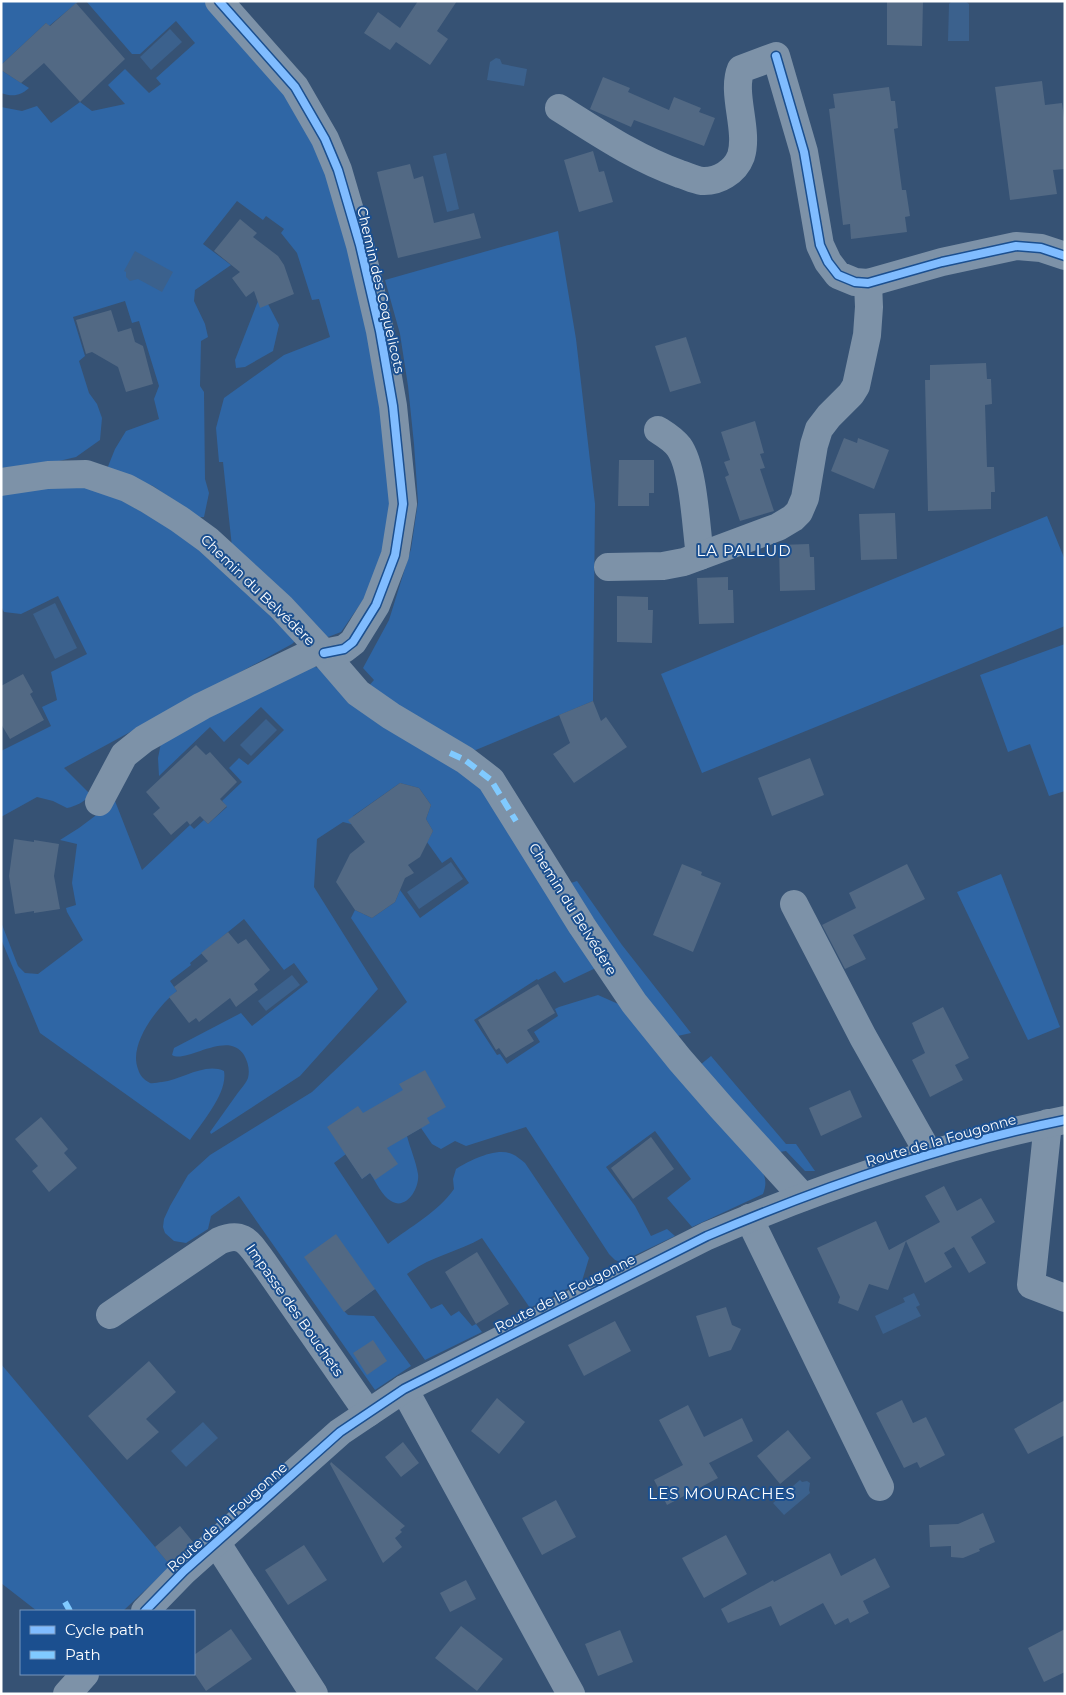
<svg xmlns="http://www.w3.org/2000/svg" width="1066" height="1695" viewBox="0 0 1066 1695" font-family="Montserrat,sans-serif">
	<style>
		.green { fill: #2f66a5 }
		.water { fill: #3b618d }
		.building { fill: #526984 }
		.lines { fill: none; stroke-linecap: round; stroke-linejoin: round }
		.minor { stroke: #7d92a8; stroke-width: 28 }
		.quiet { stroke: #80caff; stroke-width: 6; stroke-dasharray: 12 6; stroke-linecap: butt }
		.cycleway-casing { stroke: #1b4f8f; stroke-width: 11 }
		.cycleway { stroke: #80bcff; stroke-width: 8 }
		.labels { text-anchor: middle; stroke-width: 4; stroke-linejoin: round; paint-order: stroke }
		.street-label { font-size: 14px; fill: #fff; stroke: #1b4f8f }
		.neighbourhood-label { font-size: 15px; letter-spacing: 1px; fill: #fff; stroke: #1b4f8f }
	</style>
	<rect width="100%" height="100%" fill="#365274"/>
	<g class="green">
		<path d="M1 1H79L49 26 46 23 1 65Z"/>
		<path d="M86 1H210L276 76 316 141 355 266 392 463 386 547 372 587 341 632 328 637 317 632 232 547 223 462H219L216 428 224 398 284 355 330 337 319 299 312 300 297 253 281 233 284 229 266 216 263 220 237 201 203 244 231 265 195 290 194 301 205 324 208 337 201 341 200 386 204 392 205 479 209 493 204 517H198L153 486 107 469 115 449 126 431 159 419 154 399 159 386 139 321 132 323 125 301 73 317 85 356 79 361 89 393 97 404 102 418 100 440 76 457 59 461 1 468V107L22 111 37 106 51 123 80 102 92 111 125 104 108 85 125 69 149 93 161 84 156 78 195 43 176 21 140 54H132Z"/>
		<path d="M1 70 29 88C20 96 13 97 1 93Z"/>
		<path d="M558 231 576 339 595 504 593 701 471 752 366 689 374 680 363 668 389 620 411 549 418 502 414 444 408 386 400 334 385 280Z"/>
		<path d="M258 301 268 304 279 325 273 351 245 367 236 368 235 360Z"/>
		<path d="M94 485 201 545 295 641 292 644 64 768 91 795C83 802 77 806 67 808L53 801 37 797 1 817V751L51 726 42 707 57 700 51 672 87 654 58 596 21 614 4 612 1 606V491Z"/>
		<path d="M1047 516 1065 560V626L702 773 661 674Z"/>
		<path d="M1065 644V791L1049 796 1030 744 1008 752 980 675Z"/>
		<path d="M313 666 318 668 483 785 600 966 564 983 555 971 538 980 537 979 474 1020 497 1055 500 1054 507 1064 540 1042 534 1032 558 1016 555 1009 559 1007 598 995 625 1007 760 1167C766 1178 767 1183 763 1194L692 1227 667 1198 691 1179 655 1131 606 1167 635 1206 651 1236 667 1229 675 1236 621 1262 615 1260 609 1254 526 1127 466 1146 455 1141 441 1149 432 1144 421 1128 407 1136C410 1148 416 1161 418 1174 420 1187 407 1211 391 1201 382 1196 376 1182 370 1173L362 1179 346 1154 334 1163 388 1244C410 1227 438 1212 454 1189L453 1179 456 1169C469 1161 496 1147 512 1154 517 1156 521 1160 525 1163L589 1258 582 1281 530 1308 482 1238C458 1252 429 1257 407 1274L431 1309 442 1304 451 1316 459 1311 472 1326 476 1324 482 1332 425 1360 375 1289 344 1311 348 1315 374 1316 411 1366 375 1390 239 1196 211 1216 208 1229 186 1243 174 1241 165 1233 163 1227 164 1219 170 1206 188 1175 210 1155 312 1092 407 1002 351 918 355 910 372 918 395 902 400 890 420 918 469 883 451 857 442 863 427 842 433 831 426 819 431 805 419 788 400 783 353 816 351 824 343 822 317 839 314 887 378 989 300 1076 211 1134 210 1132C219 1119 228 1107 237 1094 241 1089 246 1083 248 1078 250 1070 248 1062 244 1055 228 1029 186 1064 172 1055L174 1048 241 1013 252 1026 308 982 294 963 284 970 244 919 190 963 191 965 170 981 177 991C158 1006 128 1044 138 1069 140 1076 144 1080 150 1083 153 1084 158 1082 162 1082 181 1080 205 1062 224 1071 228 1093 202 1122 190 1140L40 1033 1 939V922L18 966 25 973 38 974 83 940 67 912 66 908 76 905 72 883 77 844 60 840 79 828 115 801 142 870 190 825 194 829 204 820 208 824 227 807 222 801 242 782 229 768 239 758 248 765 284 730 261 707 224 742 210 727 159 776 158 758 161 743 208 713Z"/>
		<path d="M1001 874 1060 1027 1028 1040 957 892Z"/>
		<path d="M577 881 622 945 691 1033 673 1037 618 964 568 884Z"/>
		<path d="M711 1056 786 1144H796L815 1171H805L786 1151 779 1152 700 1065Z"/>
		<path d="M1 1364 171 1566 123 1611H37L1 1583Z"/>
	</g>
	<g class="water">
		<path d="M952 1H965L969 4V41H948L949 4Z"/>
		<path d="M170 29 182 42 151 70 140 57Z"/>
		<path d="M496 58 500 59 502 64 527 69 524 86 487 80 490 62Z"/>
		<path d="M446 153 459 209 447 212 433 156Z"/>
		<path d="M135 251 173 272 162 292 138 279 130 281 126 277V272L124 271Z"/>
		<path d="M55 603 77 648 55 659 33 614Z"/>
		<path d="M266 719 277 730 251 756 240 745Z"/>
		<path d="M451 862 463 879 419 909 407 892Z"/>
		<path d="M292 975 300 985 266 1011 258 1001Z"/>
		<path d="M914 1293 920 1305 916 1307 921 1316 883 1334 875 1316 905 1302 903 1298Z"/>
		<path d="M203 1422 218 1438 186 1467 171 1451Z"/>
		<path d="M800 1480 802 1482 807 1481 810 1483 809 1490 810 1493 784 1515 773 1503Z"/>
	</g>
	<g class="building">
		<path d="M418 1H457L437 31 448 39 430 65 396 42 390 50 364 33 378 12 400 28Z"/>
		<path d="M887 1H923L922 46 887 45Z"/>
		<path d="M76 3 125 59 80 102 44 63 21 83 1 70V65L46 23 50 26Z"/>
		<path d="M603 77 630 88 628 92 669 110 674 97 701 108 699 112 715 118 704 146 634 120 631 127 590 109Z"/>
		<path d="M1042 81 1045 105 1062 103 1065 125V169L1053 170 1057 194 1010 200 995 87Z"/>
		<path d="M889 87 891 101H895L898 128 894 129 902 190H906L910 216 905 217 907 232 851 239 850 224 843 225 829 109 835 108 833 94Z"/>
		<path d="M593 151 599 172 604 171 613 202 579 212 564 160Z"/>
		<path d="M410 164 414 179 423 176 434 223 474 213 481 238 398 258 377 172Z"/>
		<path d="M240 219 257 233 253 237 278 256 284 265 294 294 260 308 254 291 246 297 232 278 240 272 214 251Z"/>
		<path d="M111 310 118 332 131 328 135 342 143 346 153 384 126 392 118 367 92 352 86 354 76 320Z"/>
		<path d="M686 337 701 383 670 392 655 346Z"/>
		<path d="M986 363 987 379H991L992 404 985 405 987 467H994L995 492H991V509L928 511 925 380H930V365Z"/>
		<path d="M755 421 764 453 760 454 765 468 760 469 774 511 740 521 725 477 729 475 724 462 730 460 721 432Z"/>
		<path d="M844 438 857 443 858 438 889 450 874 489 831 471Z"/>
		<path d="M619 460H654V493H649V506H618Z"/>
		<path d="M895 513 897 559 861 560 859 514Z"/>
		<path d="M809 544 810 557H814L815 590 780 591 779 545Z"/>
		<path d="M728 577V590H733L734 623 699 624 697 578Z"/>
		<path d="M617 596 648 597V610H653L652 643 617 642Z"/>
		<path d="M23 674 33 692 30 694 44 720 10 739 1 724V686Z"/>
		<path d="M593 701 601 721 606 717 627 747 574 783 553 754 570 743 559 715Z"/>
		<path d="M196 745 206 755 210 752 237 782 220 799 227 806 208 824 200 816 190 825 187 821 171 835 153 814 160 808 146 792Z"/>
		<path d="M810 758 824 795 772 816 758 778Z"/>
		<path d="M400 783 419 788 431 805 426 819 433 831 420 857 408 865 414 873 405 878 395 902 372 918 355 910 336 882 350 854 365 842 348 820Z"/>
		<path d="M14 839 34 842V840L59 844 54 876 60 909 34 913V911L15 914 9 876Z"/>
		<path d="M682 864 702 872 701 875 721 883 693 952 653 935Z"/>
		<path d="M907 864 925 899 853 935 866 959 845 969 822 925 856 908 849 893Z"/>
		<path d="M228 932 238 944 246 939 270 970 254 984 258 990 236 1007 230 998 199 1022 196 1018 189 1023 169 997 177 991 174 987 208 961 201 953Z"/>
		<path d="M538 984 555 1013 527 1030 534 1041 506 1058 499 1048 496 1050 478 1020Z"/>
		<path d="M943 1007 969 1058 955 1065 963 1080 930 1097 912 1060 925 1053 912 1023Z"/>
		<path d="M425 1070 446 1107 427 1118 430 1123 387 1148 398 1164 375 1180 370 1173 362 1179 327 1127 358 1106 363 1113 403 1090 399 1084Z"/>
		<path d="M850 1090 862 1117 821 1136 809 1108Z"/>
		<path d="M41 1117 68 1149 64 1153 77 1168 49 1192 32 1171 38 1166 15 1139Z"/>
		<path d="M651 1137 674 1169 633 1199 611 1168Z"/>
		<path d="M944 1186 957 1211 981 1198 995 1222 971 1237 986 1263 969 1273 954 1247 944 1253 952 1267 925 1283 906 1241 888 1290 869 1284 858 1311 838 1303 840 1297 817 1248 876 1221 889 1250 940 1222 925 1196Z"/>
		<path d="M336 1234 375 1289 344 1312 304 1257Z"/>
		<path d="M477 1252 509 1304 476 1324 445 1272Z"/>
		<path d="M726 1307 732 1325 741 1329 731 1350 709 1357 696 1316Z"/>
		<path d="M615 1321 631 1351 584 1376 568 1345Z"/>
		<path d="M373 1340 387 1361 367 1375 353 1353Z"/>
		<path d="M149 1361 176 1392 146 1419 159 1432 127 1460 88 1416Z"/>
		<path d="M497 1398 525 1422 499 1454 471 1431Z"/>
		<path d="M902 1400 913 1423 926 1417 945 1455 920 1468 917 1462 904 1468 876 1413Z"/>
		<path d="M1065 1400V1435L1028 1454 1014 1429Z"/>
		<path d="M688 1405 704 1437 742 1418 753 1441 709 1463 718 1478 667 1505 654 1480 683 1465 659 1420Z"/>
		<path d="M788 1430 811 1458 780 1484 757 1456Z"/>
		<path d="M403 1442 419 1463 401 1477 385 1457Z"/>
		<path d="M331 1462 405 1526 400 1530 402 1532 395 1538 402 1547 383 1563 330 1464Z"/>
		<path d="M556 1500 576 1537 542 1555 522 1518Z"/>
		<path d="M983 1513 995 1542 979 1549 980 1551 963 1558 951 1557V1546L930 1547 929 1525 958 1524Z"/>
		<path d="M180 1526 193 1542 169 1564 155 1547Z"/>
		<path d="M726 1535 747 1574 704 1598 682 1558Z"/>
		<path d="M304 1545 327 1580 288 1605 265 1570Z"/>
		<path d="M830 1553 841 1576 875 1558 890 1587 863 1601 869 1613 850 1623 848 1618 835 1625 823 1603 780 1626 771 1606 728 1623 721 1609 773 1580 774 1582Z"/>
		<path d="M466 1580 476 1599 450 1612 440 1593Z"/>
		<path d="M461 1626 503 1659 477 1691 435 1658Z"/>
		<path d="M231 1629 252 1659 206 1691 194 1673V1655Z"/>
		<path d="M1065 1629V1672L1044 1682 1028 1648Z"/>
		<path d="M620 1630 633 1662 598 1676 585 1644Z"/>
	</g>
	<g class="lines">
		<g class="minor">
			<path d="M219 1 295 87 325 139 338 170 360 245 380 331 393 406 403 504 395 555 376 605 353 642 344 649 324 653"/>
			<path d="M559 108C599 133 635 158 680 174 687 176 694 180 702 181 718 182 735 172 741 156 749 130 731 93 741 69L776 56 804 152 820 245 828 262 838 275 855 282 868 283 942 262 1016 246 1041 248 1065 256"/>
			<path d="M658 430C666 435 673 439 679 447 694 468 696 529 700 556"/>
			<path d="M1 482 48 475 86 474 127 488 147 499 179 519 208 540 281 607 320 649 358 693 391 716 465 760 491 780 582 926 634 1003 680 1060 721 1107 803 1197"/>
			<path d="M608 567 663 566 684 562 778 527 793 518 799 512 805 498 814 445 819 429 829 416 851 394 856 386 867 335 869 307 868 283"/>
			<path d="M99 802 124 755 144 739 202 706 320 649"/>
			<path d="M794 904 863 1037 929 1154"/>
			<path d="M1048 1123 1031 1285 1065 1298"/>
			<path d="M749 1218 880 1487"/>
			<path d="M110 1315 219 1241C244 1230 249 1244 263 1262L368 1413"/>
			<path d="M404 1389 571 1694"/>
			<path d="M216 1542 314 1694"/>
			<path d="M145 1611 184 1571 340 1432 404 1389 707 1236C822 1187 942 1145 1065 1120"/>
			<path d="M67 1694 85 1674"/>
		</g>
		<g class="quiet">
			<path d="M450 753 465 760 491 780 516 821"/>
			<path d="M65 1602 70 1611"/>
		</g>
		<g class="cycleway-casing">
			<g id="cycleway">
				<path d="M219 1 295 87 325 139 338 170 360 245 380 331 393 406 403 504 395 555 376 605 353 642 344 649 324 653"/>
				<path d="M776 56 804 152 820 245 828 262 838 275 855 282 868 283 942 262 1016 246 1041 248 1065 256"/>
				<path d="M145 1611 184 1571 340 1432 404 1389 707 1236C822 1187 942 1145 1065 1120"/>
			</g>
		</g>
		<use href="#cycleway" class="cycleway"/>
	</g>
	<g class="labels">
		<g class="street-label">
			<text transform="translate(381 290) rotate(77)" y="5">Chemin des Coquelicots</text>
			<text transform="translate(258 590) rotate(44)" y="5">Chemin du Belvédère</text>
			<text transform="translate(573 909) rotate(58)" y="5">Chemin du Belvédère</text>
			<text transform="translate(941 1140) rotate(-16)" y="5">Route de la Fougonne</text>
			<text transform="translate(565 1293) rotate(-27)" y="5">Route de la Fougonne</text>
			<text transform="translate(295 1310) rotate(55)" y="5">Impasse des Bouchets</text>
			<text transform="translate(227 1517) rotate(-42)" y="5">Route de la Fougonne</text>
		</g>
		<g class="neighbourhood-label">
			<text x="744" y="556">LA PALLUD</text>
			<text x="722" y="1499">LES MOURACHES</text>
		</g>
	</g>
	<rect width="1066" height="1695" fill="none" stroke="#ffffff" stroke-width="5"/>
	<rect x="20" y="1610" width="175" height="65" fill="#1b4f8f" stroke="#7695bc"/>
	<rect x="30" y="1626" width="25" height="8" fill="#80bcff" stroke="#7695bc"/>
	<text x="65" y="1635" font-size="15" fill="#ffffff">Cycle path</text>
	<rect x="30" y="1651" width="25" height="8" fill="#80caff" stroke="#7695bc"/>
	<text x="65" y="1660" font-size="15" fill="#ffffff">Path</text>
</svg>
